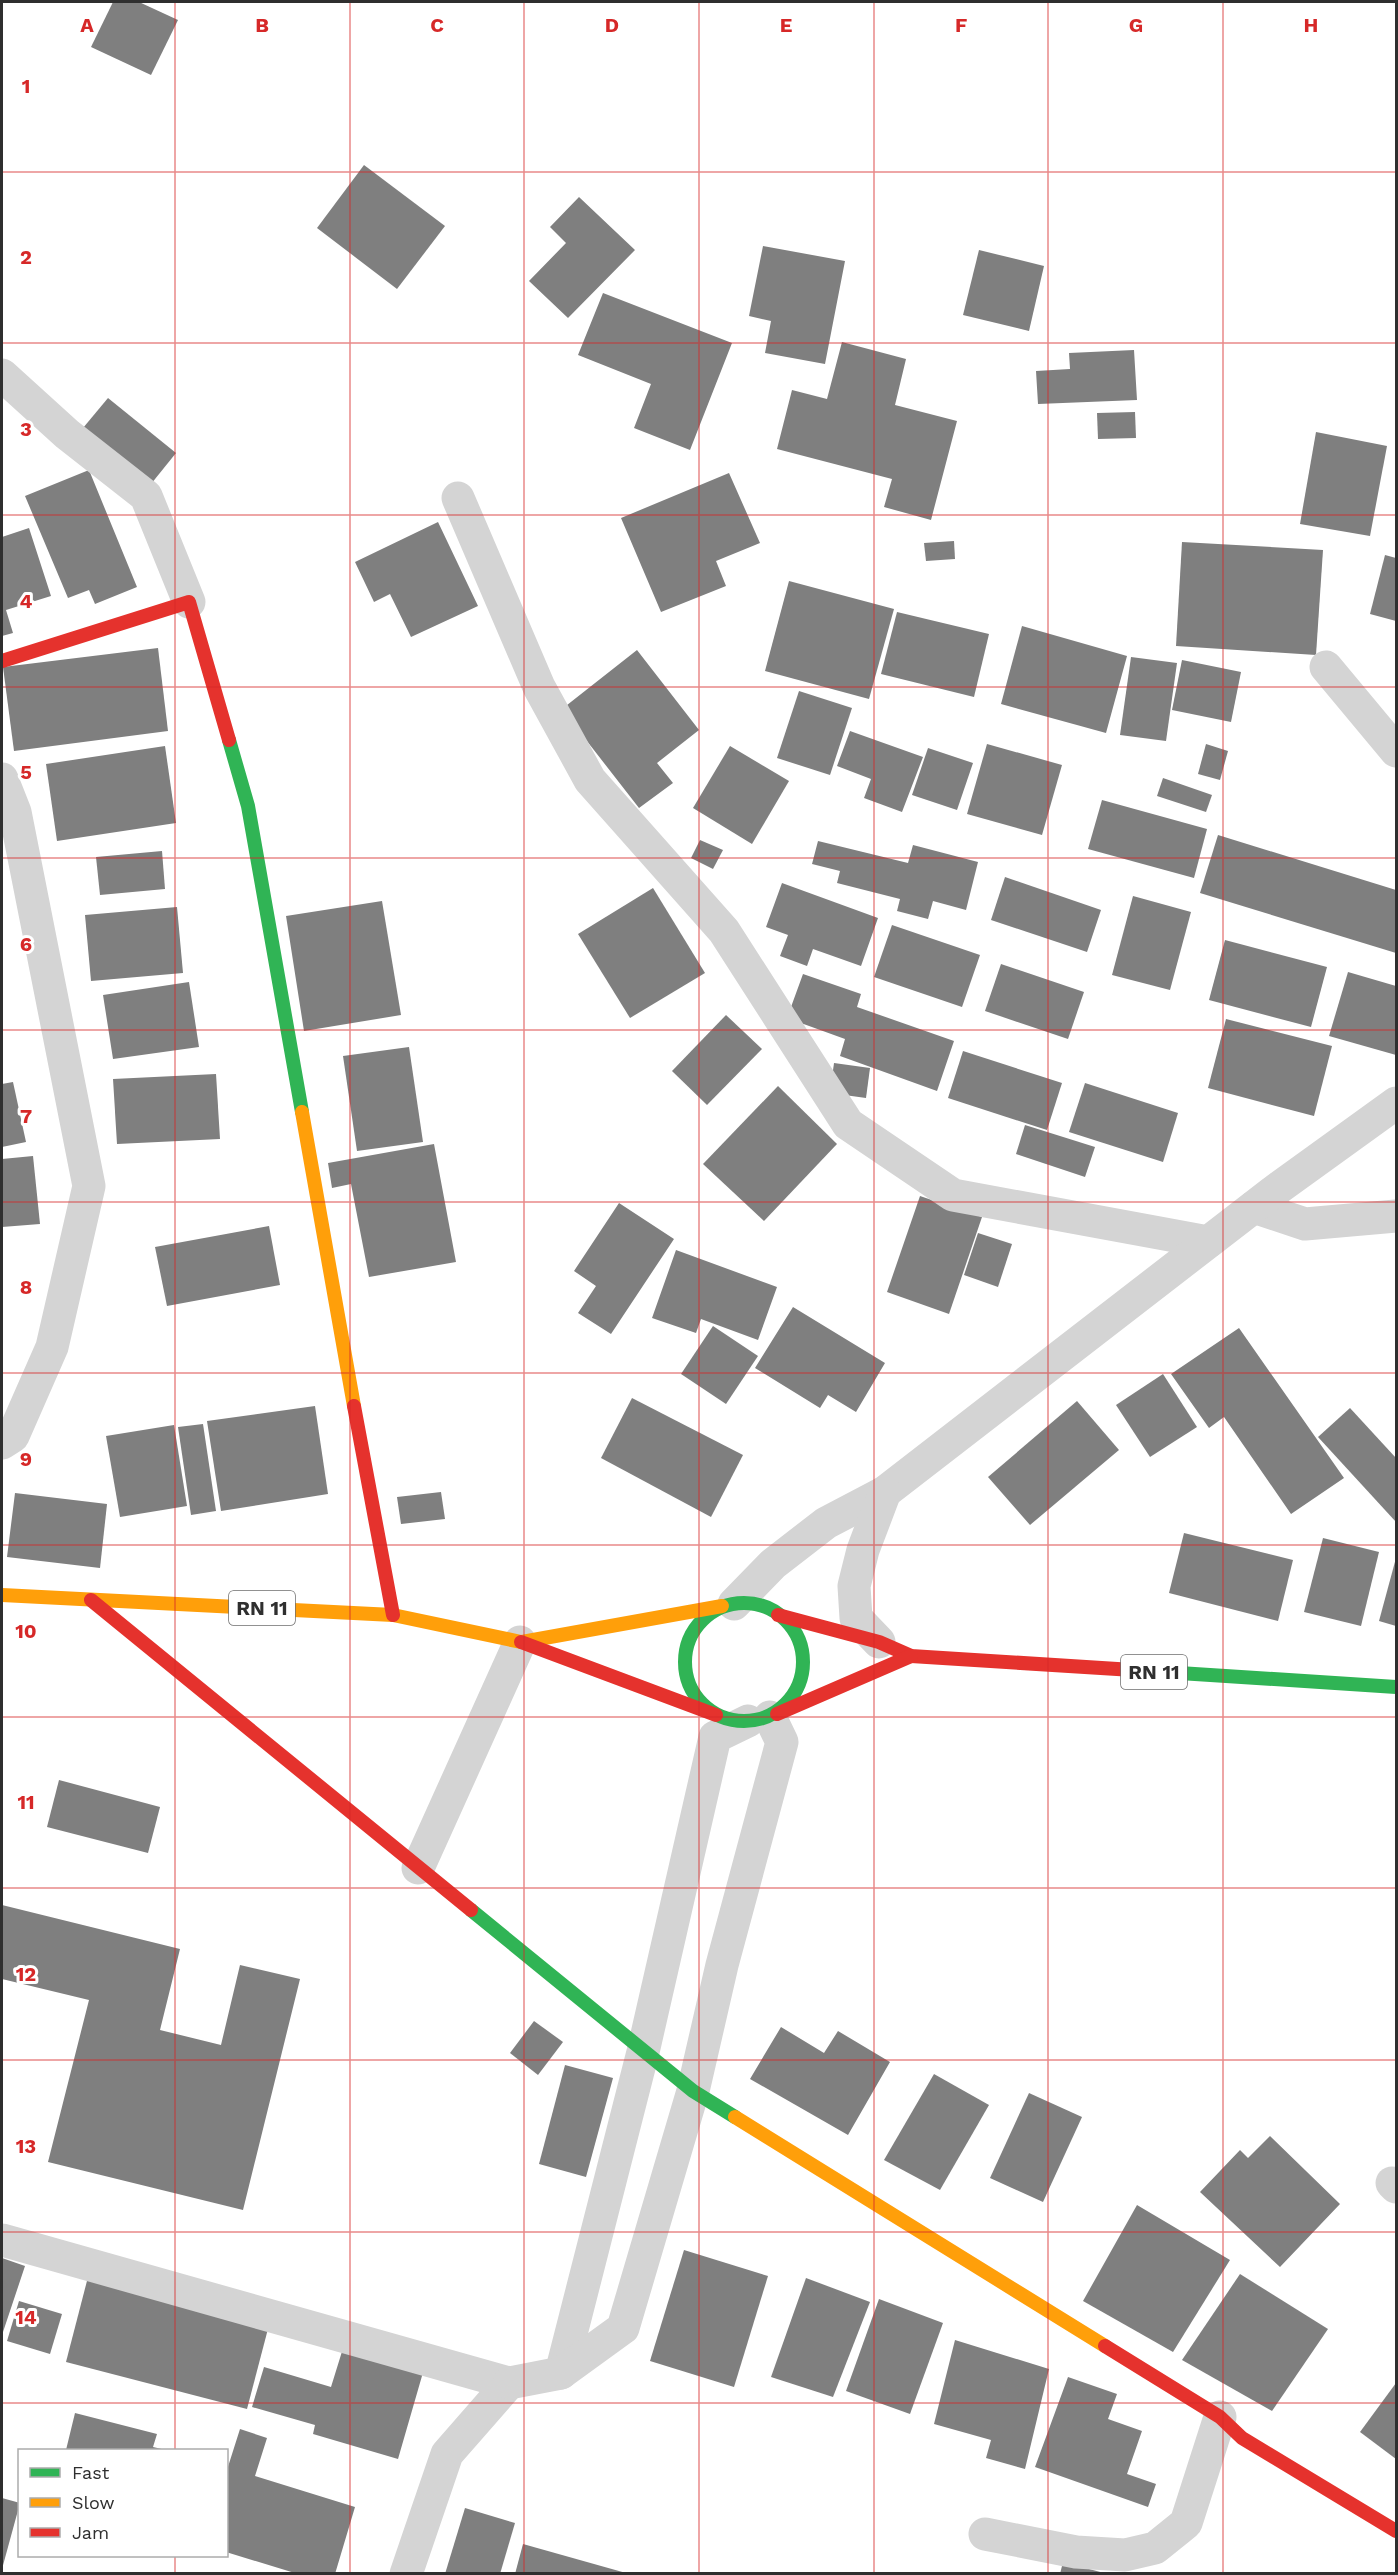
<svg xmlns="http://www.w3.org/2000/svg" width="1398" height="2575" viewBox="0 0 1398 2575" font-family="'Work Sans',sans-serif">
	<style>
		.building { fill: #7f7f7f }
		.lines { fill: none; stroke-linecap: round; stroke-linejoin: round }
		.street { stroke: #d4d4d4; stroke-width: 33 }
		.fast { stroke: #30b455; stroke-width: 14 }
		.slow { stroke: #ff9f0a; stroke-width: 14 }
		.jam { stroke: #e5322d; stroke-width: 14 }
		.grid { fill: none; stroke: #d62828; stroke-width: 1.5; stroke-opacity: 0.55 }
		.labels { text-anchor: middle; stroke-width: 6; stroke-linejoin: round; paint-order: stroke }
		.shield { fill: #fff; stroke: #6d6d6d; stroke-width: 1.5 }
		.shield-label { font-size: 20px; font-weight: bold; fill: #2f2f2f }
		.grid-label { font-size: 20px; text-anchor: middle; font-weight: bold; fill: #d62828; stroke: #fff; stroke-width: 6; stroke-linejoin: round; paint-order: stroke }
	</style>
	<rect width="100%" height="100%" fill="#fff"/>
	<g class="building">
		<path d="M113 2H139L178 20 151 75 91 47Z"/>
		<path d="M364 165 445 226 397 289 317 228Z"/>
		<path d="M579 197 635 250 568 318 529 281 566 243 550 227Z"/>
		<path d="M763 246 845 261 825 364 765 353 771 321 749 316Z"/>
		<path d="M979 250 1044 266 1029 331 963 315Z"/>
		<path d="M603 293 732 343 690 450 634 428 651 384 578 355Z"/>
		<path d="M842 342 906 359 895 405 957 421 931 520 884 507 892 479 777 449 792 390 827 399Z"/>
		<path d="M1134 350 1137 400 1038 404 1036 371 1070 369 1069 353Z"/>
		<path d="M108 398 176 453 151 484 83 428Z"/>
		<path d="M1135 412 1136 438 1098 439 1097 413Z"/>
		<path d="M1316 432 1387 446 1370 536 1300 524Z"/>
		<path d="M89 470 137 587 95 604 89 590 68 598 25 496Z"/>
		<path d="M729 473 760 543 716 561 726 586 661 612 621 518Z"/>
		<path d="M438 522 478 606 411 637 390 594 374 602 355 562Z"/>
		<path d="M29 528 51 596 6 610 13 633 2 636V537Z"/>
		<path d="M954 541 955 559 926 561 924 543Z"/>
		<path d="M1182 542 1323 550 1316 655 1176 646Z"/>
		<path d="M1385 555 1396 558V621L1370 614Z"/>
		<path d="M789 581 894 609 869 699 765 671Z"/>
		<path d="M897 612 989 634 974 697 881 674Z"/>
		<path d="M1022 626 1127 656 1106 733 1001 704Z"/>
		<path d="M158 648 168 731 14 751 3 667Z"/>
		<path d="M637 650 699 730 657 763 673 783 639 808 562 709Z"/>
		<path d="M1131 657 1177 663 1166 741 1120 735Z"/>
		<path d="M1182 660 1241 672 1231 722 1172 710Z"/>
		<path d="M799 691 852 708 830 775 777 758Z"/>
		<path d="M850 731 923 757 902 812 864 798 871 779 837 766Z"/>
		<path d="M987 744 1062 765 1042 835 967 814Z"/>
		<path d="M1206 744 1228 751 1220 780 1198 774Z"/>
		<path d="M165 746 176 823 57 841 46 764Z"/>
		<path d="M730 746 789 781 752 844 693 808Z"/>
		<path d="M928 748 973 763 957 810 912 795Z"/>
		<path d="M1163 778 1212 795 1206 812 1157 796Z"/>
		<path d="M1102 800 1207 829 1194 878 1088 849Z"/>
		<path d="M1218 835 1396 890V953L1200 893Z"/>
		<path d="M700 840 723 850 713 869 691 858Z"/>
		<path d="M818 841 908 863 913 845 978 862 966 910 933 901 928 919 897 911 900 899 837 883 840 871 812 864Z"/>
		<path d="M162 851 165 889 100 895 96 857Z"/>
		<path d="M1005 877 1101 910 1087 952 991 920Z"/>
		<path d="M782 883 878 918 861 966 813 949 807 966 780 956 788 935 766 927Z"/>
		<path d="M653 888 705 973 630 1018 578 934Z"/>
		<path d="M1133 896 1191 912 1170 990 1112 975Z"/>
		<path d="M382 901 401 1015 304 1031 286 916Z"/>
		<path d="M177 907 183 973 91 981 85 915Z"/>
		<path d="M892 925 980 955 962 1007 874 977Z"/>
		<path d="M1225 940 1327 967 1311 1027 1209 1000Z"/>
		<path d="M1001 964 1084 992 1068 1039 985 1011Z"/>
		<path d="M1348 972 1396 986V1055L1329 1036Z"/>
		<path d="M803 974 861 994 857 1007 954 1041 937 1091 840 1056 845 1039 787 1018Z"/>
		<path d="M189 982 199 1047 113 1059 103 995Z"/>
		<path d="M726 1015 762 1049 707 1105 672 1071Z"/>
		<path d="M1226 1019 1332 1046 1314 1116 1208 1088Z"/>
		<path d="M409 1047 423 1142 357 1151 343 1056Z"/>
		<path d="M963 1051 1062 1083 1047 1130 948 1098Z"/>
		<path d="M834 1063 870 1068 866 1098 830 1093Z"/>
		<path d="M216 1074 220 1139 117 1144 113 1079Z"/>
		<path d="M13 1082 26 1142 2 1147V1084Z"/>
		<path d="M1085 1083 1178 1113 1163 1162 1069 1132Z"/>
		<path d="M778 1086 837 1144 764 1221 703 1164Z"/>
		<path d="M1025 1125 1095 1147 1085 1177 1016 1154Z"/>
		<path d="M434 1144 456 1262 369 1277 351 1184 332 1188 328 1163Z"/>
		<path d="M33 1156 40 1224 2 1227V1159Z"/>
		<path d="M920 1196 982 1217 949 1314 887 1292Z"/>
		<path d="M619 1203 674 1239 611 1334 578 1313 596 1286 574 1271Z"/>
		<path d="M269 1226 280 1285 167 1306 155 1247Z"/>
		<path d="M978 1233 1012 1244 998 1287 964 1275Z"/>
		<path d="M676 1250 777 1287 758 1340 701 1319 696 1333 652 1318Z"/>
		<path d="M793 1307 885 1363 856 1412 828 1395 820 1408 755 1368Z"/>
		<path d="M713 1326 758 1356 726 1404 681 1374Z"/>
		<path d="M1239 1328 1344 1478 1291 1514 1224 1417 1209 1428 1171 1374Z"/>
		<path d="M1163 1374 1197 1427 1150 1457 1116 1405Z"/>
		<path d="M632 1398 743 1455 711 1517 601 1458Z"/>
		<path d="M1077 1401 1119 1450 1030 1525 988 1477Z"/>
		<path d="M315 1406 328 1494 221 1511 207 1421Z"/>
		<path d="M1350 1408 1396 1458V1522L1318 1437Z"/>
		<path d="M203 1424 216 1511 191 1515 178 1427Z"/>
		<path d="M174 1425 187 1506 120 1517 106 1436Z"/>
		<path d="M441 1492 445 1519 401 1524 397 1497Z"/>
		<path d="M15 1493 107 1504 100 1568 7 1557Z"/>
		<path d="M1184 1533 1293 1560 1278 1621 1169 1593Z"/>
		<path d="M1323 1538 1379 1552 1361 1626 1304 1612Z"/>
		<path d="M1396 1558V1626L1379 1621Z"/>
		<path d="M59 1780 160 1807 148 1853 47 1827Z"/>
		<path d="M2 1905 180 1949 160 2030 221 2045 240 1965 300 1979 243 2210 48 2162 89 2000 2 1979Z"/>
		<path d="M534 2021 563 2042 538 2075 510 2053Z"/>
		<path d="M781 2027 824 2053 838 2031 890 2062 848 2135 750 2079Z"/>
		<path d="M565 2065 613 2078 586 2177 539 2164Z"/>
		<path d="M934 2074 989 2105 940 2190 884 2160Z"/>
		<path d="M1029 2093 1082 2117 1043 2202 990 2178Z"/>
		<path d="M1270 2136 1340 2204 1280 2267 1200 2192 1240 2150 1248 2158Z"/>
		<path d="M1137 2205 1230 2260 1173 2352 1083 2301Z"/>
		<path d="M684 2250 768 2276 734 2387 650 2361Z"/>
		<path d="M2 2258 25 2266 2 2335Z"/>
		<path d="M1240 2274 1328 2329 1272 2411 1182 2360Z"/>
		<path d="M88 2277 269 2325 247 2409 66 2362Z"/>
		<path d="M806 2278 870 2302 833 2397 771 2377Z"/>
		<path d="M879 2299 943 2323 910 2414 846 2391Z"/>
		<path d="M19 2301 62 2314 50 2354 7 2341Z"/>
		<path d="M955 2340 1049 2369 1025 2469 986 2458 991 2440 934 2424Z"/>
		<path d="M344 2345 424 2369 398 2459 313 2434 315 2425 252 2407 264 2367 331 2387Z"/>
		<path d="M1068 2377 1117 2394 1108 2419 1142 2431 1127 2474 1156 2484 1148 2507 1035 2467Z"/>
		<path d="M1396 2383V2459L1360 2432Z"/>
		<path d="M75 2413 157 2434 153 2447 166 2450H66Z"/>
		<path d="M240 2429 267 2438 255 2476 355 2507 335 2574H298L226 2552V2473Z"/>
		<path d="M2 2498 20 2503 2 2569Z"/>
		<path d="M465 2508 515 2523 500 2574H445Z"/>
		<path d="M523 2544 626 2573V2574H515Z"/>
		<path d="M1063 2562 1104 2573 1103 2574H1060Z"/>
	</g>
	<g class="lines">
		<g class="street">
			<path d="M2 375 67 434 146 496 189 602"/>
			<path d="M458 498 539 687 590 780 724 931 848 1124 953 1195 1208 1242"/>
			<path d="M1326 667 1396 751"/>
			<path d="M2 779 15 812 89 1186 52 1347 13 1436 2 1443"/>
			<path d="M1254 1207 1305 1224 1396 1216"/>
			<path d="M734 1604 773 1564 826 1523 885 1492 1273 1192 1396 1103"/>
			<path d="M879 1642 856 1618 854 1586 863 1550 885 1492"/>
			<path d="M418 1868 520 1642"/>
			<path d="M1392 2183 1396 2187"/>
			<path d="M2 2240 509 2383 447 2454 406 2574"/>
			<path d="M561 2373 643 2052 715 1737 748 1721"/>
			<path d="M509 2383 561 2373 623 2328 693 2091 722 1965 782 1742 770 1717"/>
			<path d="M985 2534 1076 2552 1125 2555 1155 2548 1186 2523 1220 2417"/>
		</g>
		<g class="fast">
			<path d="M229 740 248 806 302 1112"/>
			<circle cx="744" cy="1662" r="59"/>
			<path d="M1133 1670 1396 1687"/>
			<path d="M471 1910 693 2091 735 2117"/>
		</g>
		<g class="slow">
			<path d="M302 1112 354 1406"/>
			<path d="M2 1595 393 1615 521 1642"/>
			<path d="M522 1642 722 1606"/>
			<path d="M735 2117 1105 2346"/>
		</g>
		<g class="jam">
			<path d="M2 661 189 602 229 740"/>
			<path d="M354 1406 393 1615"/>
			<path d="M91 1600 471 1910"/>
			<path d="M778 1615 879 1642 911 1656 1133 1670"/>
			<path d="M521 1642 716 1715"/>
			<path d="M777 1714 911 1656"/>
			<path d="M1105 2346 1220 2417 1242 2438 1396 2531"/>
		</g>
	</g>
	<path class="grid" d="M175 2V2450M350 2V2574M524 2V2574M699 2V2574M874 2V2574M1048 2V2574M1223 2V2574M2 172H1396M2 343H1396M2 515H1396M2 687H1396M2 858H1396M2 1030H1396M2 1202H1396M2 1373H1396M2 1545H1396M2 1717H1396M2 1888H1396M2 2060H1396M2 2232H1396M2 2403H1396M175 2556V2574"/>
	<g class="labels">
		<g class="shield">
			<rect x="229" y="1591" width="66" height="34" rx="4.5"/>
			<rect x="1121" y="1655" width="66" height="34" rx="4.5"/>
		</g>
		<g class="shield-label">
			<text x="262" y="1615">RN 11</text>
			<text x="1154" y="1679">RN 11</text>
		</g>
	</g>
	<g class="grid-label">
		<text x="87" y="32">A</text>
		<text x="262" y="32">B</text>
		<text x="437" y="32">C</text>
		<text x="612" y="32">D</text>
		<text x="786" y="32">E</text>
		<text x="961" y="32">F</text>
		<text x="1136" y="32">G</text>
		<text x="1311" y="32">H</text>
		<text x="26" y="93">1</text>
		<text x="26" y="264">2</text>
		<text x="26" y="436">3</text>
		<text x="26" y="608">4</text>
		<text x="26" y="779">5</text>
		<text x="26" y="951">6</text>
		<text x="26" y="1123">7</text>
		<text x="26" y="1294">8</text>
		<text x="26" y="1466">9</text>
		<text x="26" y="1638">10</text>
		<text x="26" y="1809">11</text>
		<text x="26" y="1981">12</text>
		<text x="26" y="2153">13</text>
		<text x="26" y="2324">14</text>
	</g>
	<rect width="1398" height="2575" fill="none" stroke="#2f2f2f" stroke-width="6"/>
	<rect x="18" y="2449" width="210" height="108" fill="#ffffff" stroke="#acacac" stroke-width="1.5"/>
	<rect x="30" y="2468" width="30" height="9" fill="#30b455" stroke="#acacac" stroke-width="1.5"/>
	<text x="72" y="2479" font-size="18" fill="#2f2f2f">Fast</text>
	<rect x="30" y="2498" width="30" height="9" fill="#ff9f0a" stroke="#acacac" stroke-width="1.5"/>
	<text x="72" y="2509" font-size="18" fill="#2f2f2f">Slow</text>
	<rect x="30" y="2528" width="30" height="9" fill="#e5322d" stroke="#acacac" stroke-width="1.5"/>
	<text x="72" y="2539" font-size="18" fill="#2f2f2f">Jam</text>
</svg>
